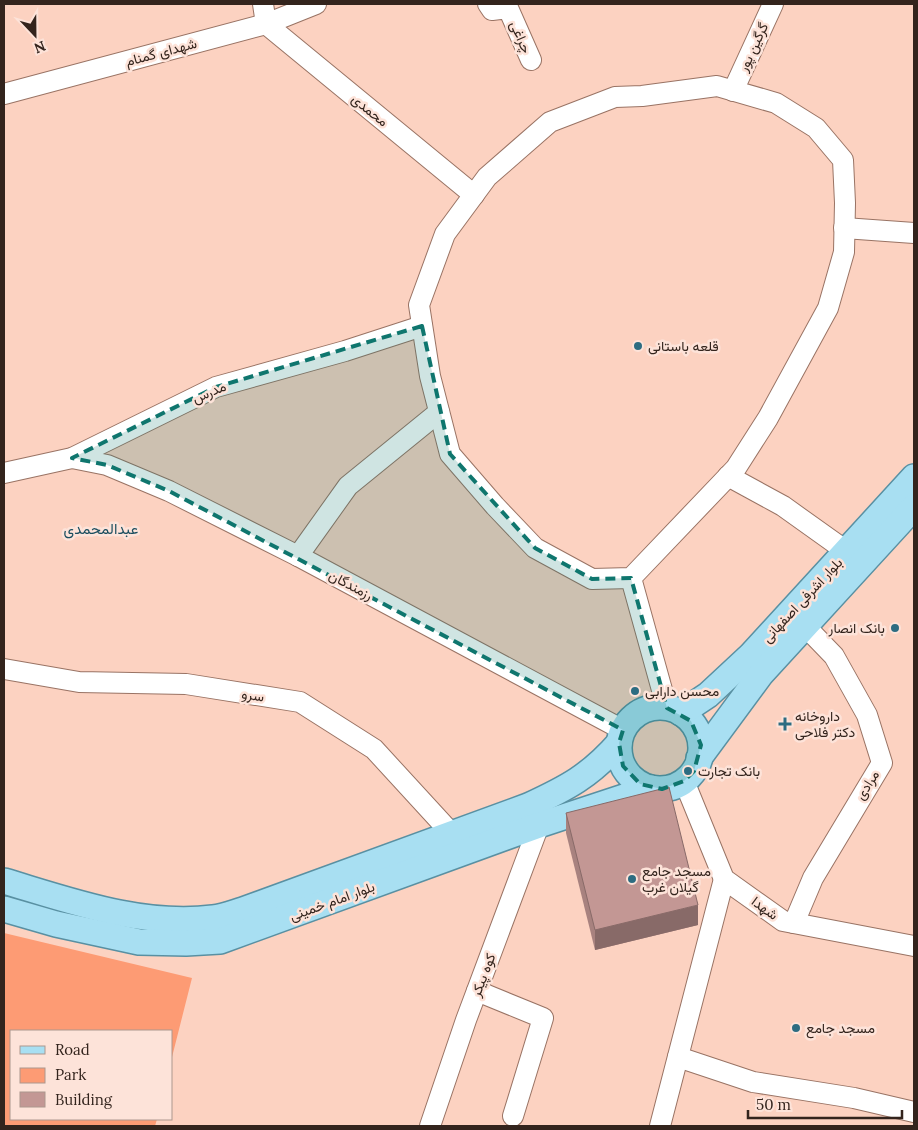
<svg xmlns="http://www.w3.org/2000/svg" width="918" height="1130" viewBox="0 0 918 1130" font-family="Lora,Vazirmatn,serif">
	<style>
		.green { fill: #fd9b74 }
		.lines { fill: none; stroke-linecap: round; stroke-linejoin: round }
		.minor-casing { stroke: #997364; stroke-width: 22 }
		.major-casing { stroke: #5990a2; stroke-width: 28 }
		.minor { stroke: #fff; stroke-width: 20 }
		.major { stroke: #a8dff2; stroke-width: 25 }
		.wall { fill: #a8827f }
		.shaded-wall { fill: #886a68 }
		.building { fill: #c39794; stroke: #886a68 }
		.marked { fill: #0f766e; fill-opacity: 0.2; stroke: #0f766e; stroke-width: 4; stroke-dasharray: 10 6; stroke-linejoin: round }
		.poi-dot { fill: #2d6c81; stroke: #fde3d9; stroke-width: 2 }
		.labels { text-anchor: middle; stroke-width: 5; stroke-linejoin: round; paint-order: stroke }
		.street-label { font-size: 14px; fill: #33241d; stroke: #fde3d9 }
		.poi-label { font-size: 14px; fill: #33241d; stroke: #fde3d9; text-anchor: start }
		.neighbourhood-label { font-size: 15px; fill: #1b4e5f; stroke: #fde3d9 }
	</style>
	<rect width="100%" height="100%" fill="#fcd2c1"/>
	<path class="green" d="M4 933 192 978 171 1061V1031H11V1119H157L155 1126H4Z"/>
	<g class="lines">
		<g class="minor-casing">
			<g id="minor">
				<path d="M263 4 266 24"/>
				<path d="M488 4 492 10 508 8 531 60"/>
				<path d="M266 24 474 195"/>
				<path d="M733 91 773 4"/>
				<path d="M4 94 266 24 316 4"/>
				<path d="M844 228 914 233"/>
				<path d="M72 458 107 465 169 491 298 556 623 730"/>
				<path d="M4 473 72 458 216 387 345 351 422 326"/>
				<path d="M728 476 783 506 846 551"/>
				<path d="M298 556 348 486 439 412"/>
				<path d="M631 578 592 579 535 548 495 506 450 454 430 376 419 305 445 234 487 177 550 122 615 97 642 96 717 86 776 103 816 128 843 160 845 203 844 252 828 308 768 418 736 468 631 578 667 708"/>
				<path d="M4 669 79 682 186 684 300 702 374 749 452 834"/>
				<path d="M684 781 724 879 783 921 914 946"/>
				<path d="M794 923 813 878 882 763 867 715 834 656 805 626"/>
				<path d="M477 991 543 1018 513 1116"/>
				<path d="M678 1057 753 1082 854 1098 914 1112"/>
				<path d="M430 1126 466 1020 539 825"/>
				<path d="M660 1126 724 879"/>
			</g>
		</g>
		<g class="major-casing">
			<g id="major">
				<circle cx="660" cy="748" r="41"/>
				<path d="M681 713 708 695 751 655 914 477"/>
				<path d="M699 758 761 674 914 507"/>
				<path d="M4 881C71 901 142 927 213 918 223 917 233 913 243 910L528 806C567 788 590 776 619 743"/>
				<path d="M4 909 56 924 139 942 186 943 220 941 539 825 651 788"/>
			</g>
		</g>
		<use href="#minor" class="minor"/>
		<use href="#major" class="major"/>
	</g>
	<path class="wall" d="M566 813 698 925 595 950 566 833Z"/>
	<path class="shaded-wall" d="M698 905V925L595 950V930Z"/>
	<path class="building" d="M669 787 698 905 595 930 566 813Z"/>
	<path class="marked" d="M422 326 450 454 535 548 592 579 631 578 667 708 691 721 701 745 694 771 684 781 662 789 640 784 623 766 619 743 623 730 169 491 107 465 72 458 216 387Z"/>
	<g class="poi-dot">
		<circle cx="638" cy="346" r="5"/>
		<circle cx="895" cy="628" r="5"/>
		<circle cx="635" cy="691" r="5"/>
		<path d="M782.5 716.5h5v5h5v5h-5v5h-5v-5h-5v-5h5z"/>
		<circle cx="688" cy="771" r="5"/>
		<circle cx="632" cy="879" r="5"/>
		<circle cx="796" cy="1028" r="5"/>
	</g>
	<g class="labels">
		<g class="street-label">
			<text transform="translate(521 37) rotate(67)" y="5">چراغی</text>
			<text transform="translate(753 47) rotate(-65)" y="5">گرگین پور</text>
			<text transform="translate(161 52) rotate(-15)" y="5">شهدای گمنام</text>
			<text transform="translate(370 110) rotate(39)" y="5">محمدی</text>
			<text transform="translate(209 392) rotate(-23)" y="5">مدرس</text>
			<text transform="translate(351 585) rotate(28)" y="5">رزمندگان</text>
			<text transform="translate(802 600) rotate(-47)" y="5">بلوار اشرفی اصفهانی</text>
			<text transform="translate(253 695) rotate(9)" y="5">سرو</text>
			<text transform="translate(867 785) rotate(-58)" y="5">مرادی</text>
			<text transform="translate(332 901) rotate(-20)" y="5">بلوار امام خمینی</text>
			<text transform="translate(765 908) rotate(36)" y="5">شهدا</text>
			<text transform="translate(483 975) rotate(-69)" y="5">کوه پیکر</text>
		</g>
		<g class="poi-label">
			<text x="648" y="351">قلعه باستانی</text>
			<text x="885" y="633" text-anchor="end">بانک انصار</text>
			<text x="645" y="696">محسن دارابی</text>
			<text x="795" y="721">داروخانه<tspan x="795" dy="16">دکتر فلاحی</tspan></text>
			<text x="698" y="776">بانک تجارت</text>
			<text x="642" y="876">مسجد جامع<tspan x="642" dy="16">گیلان غرب</tspan></text>
			<text x="806" y="1033">مسجد جامع</text>
		</g>
		<g class="neighbourhood-label">
			<text x="101" y="534">عبدالمحمدی</text>
		</g>
	</g>
	<rect width="918" height="1130" fill="none" stroke="#33241d" stroke-width="10"/>
	<rect x="10" y="1030" width="162" height="90" fill="#fde3d9" stroke="#ac978e"/>
	<rect x="20" y="1046" width="25" height="8" fill="#a8dff2" stroke="#ac978e"/>
	<text x="55" y="1055" font-size="15" fill="#33241d">Road</text>
	<rect x="20" y="1068" width="25" height="15" fill="#fd9b74" stroke="#ac978e"/>
	<text x="55" y="1080" font-size="15" fill="#33241d">Park</text>
	<rect x="20" y="1092" width="25" height="15" fill="#c39794" stroke="#ac978e"/>
	<text x="55" y="1105" font-size="15" fill="#33241d">Building</text>
	<g transform="translate(35 35) rotate(158)" stroke="#fde3d9" stroke-width="4" paint-order="stroke">
	<path d="M0-4L9 19L0 12L-9 19Z" fill="#33241d"/>
	<text y="-8" font-size="14" font-weight="bold" text-anchor="middle" fill="#33241d">N</text>
	</g>
	<path d="M748 1110v8h154v-8" fill="none" stroke="#33241d" stroke-width="2.5"/>
	<text x="756" y="1110" font-size="15" fill="#33241d" stroke="#fde3d9" stroke-width="4" paint-order="stroke">50 m</text>
</svg>
